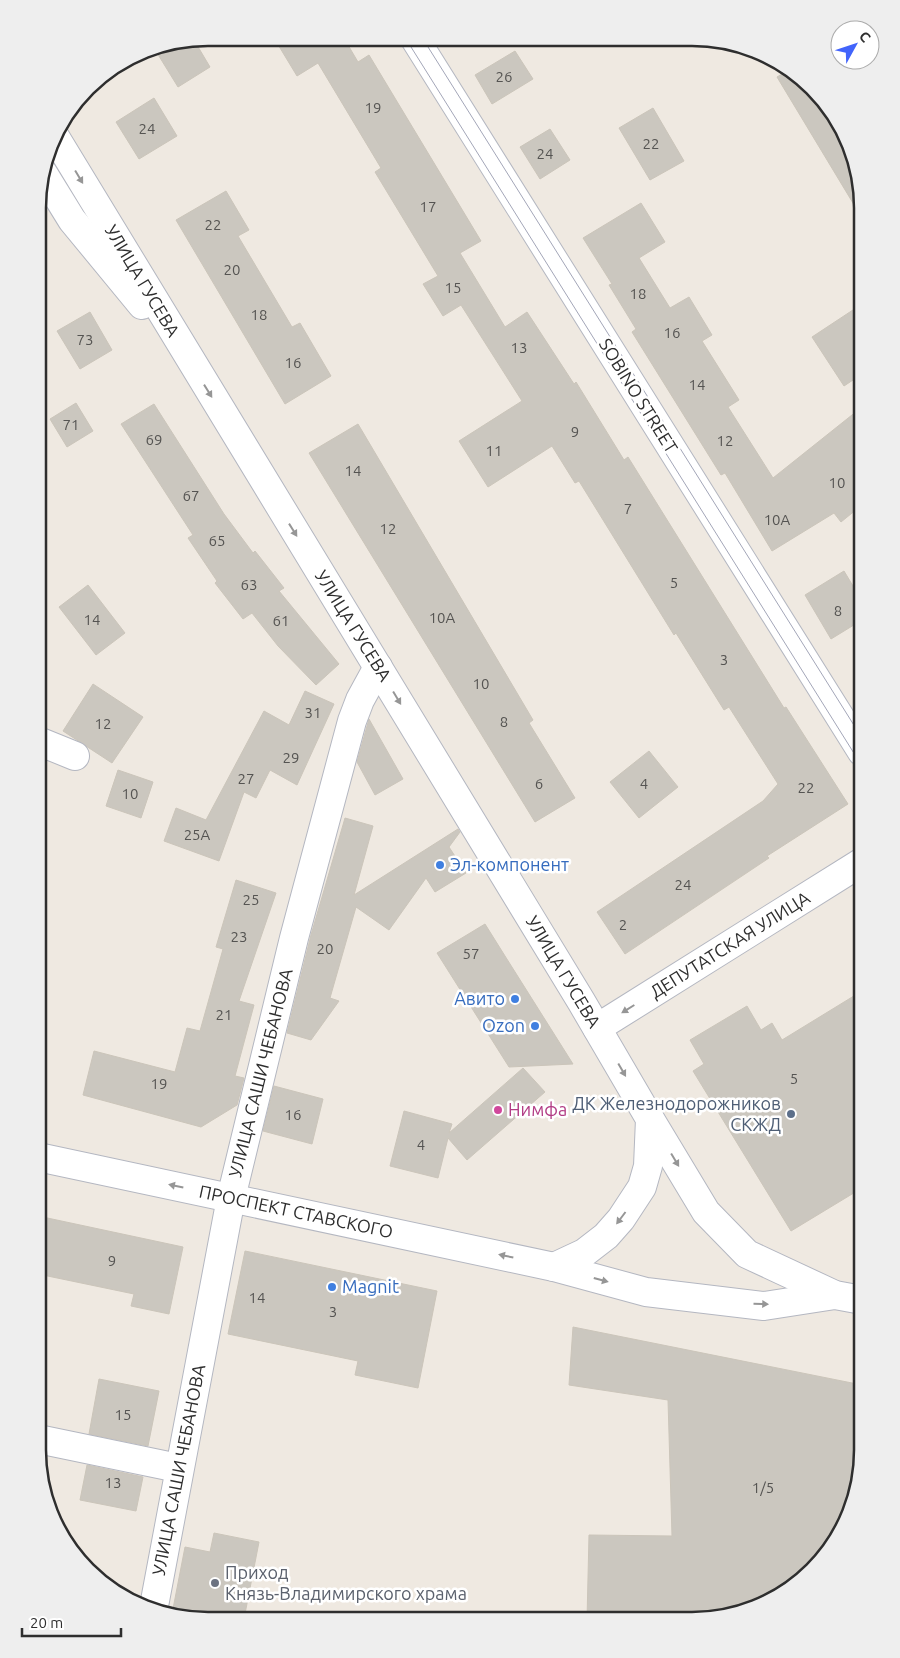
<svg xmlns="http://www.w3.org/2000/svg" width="900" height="1658" viewBox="0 0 900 1658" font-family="Ubuntu,sans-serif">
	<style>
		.building { fill: #cbc7bf; stroke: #cbc5ba }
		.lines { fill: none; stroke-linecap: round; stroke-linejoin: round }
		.minor-casing { stroke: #b4b7c1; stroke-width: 30 }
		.minor { stroke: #fff; stroke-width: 28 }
		.tram { stroke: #a3a6b8; stroke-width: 1 }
		.oneway { fill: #969696 }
		.shop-dot { fill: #3f7fe0; stroke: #fff; stroke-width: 2 }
		.hotel-dot { fill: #d1479c; stroke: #fff; stroke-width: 2 }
		.service-dot { fill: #5c6f8a; stroke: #fff; stroke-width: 2 }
		.worship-dot { fill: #6b7280; stroke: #fff; stroke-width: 2 }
		.labels { text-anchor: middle; stroke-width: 5; stroke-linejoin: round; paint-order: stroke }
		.number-label { font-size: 15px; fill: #555452 }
		.street-label { font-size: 18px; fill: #2e2e2e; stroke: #fff }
		.shop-label { font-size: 18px; fill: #366cbe; stroke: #fff; text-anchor: start }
		.service-label { font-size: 18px; fill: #4e5e75; stroke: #fff; text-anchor: end }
		.hotel-label { font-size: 18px; fill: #b23c85; stroke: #fff; text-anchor: start }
		.worship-label { font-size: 18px; fill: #5b616d; stroke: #fff; text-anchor: start }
		.rim { fill: none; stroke: #2e2e2e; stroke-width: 2.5 }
	</style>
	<rect width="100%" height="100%" fill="#efe9e1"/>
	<g class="building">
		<path d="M274 38H360L348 45 358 62 369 55 481 241 460 253 505 327 527 312 574 384 576 382 624 460 628 457 784 708 786 707 848 804 767 856 769 858 625 954 597 912 763 801 778 784 729 707 724 710 676 633 674 635 579 481 575 483 552 446 488 487 459 441 522 401 461 305 443 316 423 284 438 276 375 172 381 168 318 63 297 76Z"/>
		<path d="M194 40 210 67 178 87 154 48Z"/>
		<path d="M515 51 533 79 492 104 475 75Z"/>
		<path d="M787 71 804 80 853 153 862 218 777 77Z"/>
		<path d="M154 98 177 136 139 159 116 122Z"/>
		<path d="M653 108 684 161 650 180 619 128Z"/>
		<path d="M550 129 570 160 540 179 520 147Z"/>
		<path d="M226 191 249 230 238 236 292 327 300 323 331 376 285 404 176 220Z"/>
		<path d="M641 203 665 242 639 258 670 308 689 297 712 335 702 341 739 400 728 407 773 478 862 407V505L841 522 834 513 772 551 725 473 721 475 632 332 636 329 609 285 612 284 583 238Z"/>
		<path d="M862 304V374L844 386 812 337Z"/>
		<path d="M90 312 112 350 80 369 57 331Z"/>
		<path d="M76 403 93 431 67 447 50 419Z"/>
		<path d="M154 404 224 514 253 553 255 551 284 588 279 591 339 664 316 685 278 646 252 613 243 619 215 583 217 581 188 538 193 535 121 424Z"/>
		<path d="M358 424 533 720 529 723 575 798 535 822 309 453Z"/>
		<path d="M844 571 862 601V620L831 639 805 595Z"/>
		<path d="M88 585 125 633 96 655 59 607Z"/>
		<path d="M93 684 143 717 112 763 63 731Z"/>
		<path d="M305 691 334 704 297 785 270 770 256 798 244 792 219 861 164 841 176 808 206 820 264 711 289 725Z"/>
		<path d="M369 719 403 779 375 795 357 762Z"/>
		<path d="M649 751 678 787 639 818 610 782Z"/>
		<path d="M118 770 153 782 141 818 106 806Z"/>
		<path d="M345 818 373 826 354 895 458 829 460 832 449 847 466 873 435 892 426 878 389 930 356 907 330 998 339 1001 311 1040 287 1033 311 935Z"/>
		<path d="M236 880 276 893 239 1001 254 1005 235 1076 244 1078 237 1105 201 1127 83 1095 94 1051 175 1072 187 1028 200 1031 223 949 216 947Z"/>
		<path d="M485 924 505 956 573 1064 509 1067 437 953Z"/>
		<path d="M862 991V1188L791 1231 693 1071 704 1064 690 1040 747 1006 761 1030 772 1023 782 1040Z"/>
		<path d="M523 1068 545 1092 467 1160 448 1138 438 1178 390 1166 404 1111 452 1124 449 1133Z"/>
		<path d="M274 1086 323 1099 312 1144 263 1131Z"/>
		<path d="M38 1216 183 1247 169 1314 131 1306 134 1294 38 1274Z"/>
		<path d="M245 1251 437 1291 418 1388 355 1375 358 1361 228 1334Z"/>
		<path d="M573 1327 862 1385V1462L850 1515 827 1554 787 1592 747 1611 692 1620H587L589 1535 672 1536 668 1400 569 1385Z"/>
		<path d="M99 1379 159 1391 148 1446 89 1434Z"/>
		<path d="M87 1465 143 1477 136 1511 80 1500Z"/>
		<path d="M214 1533 259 1542 244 1619H185L172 1614 185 1547 210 1552Z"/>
	</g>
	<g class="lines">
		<g class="minor-casing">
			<g id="minor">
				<path d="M415 39 862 752"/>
				<path d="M54 135 581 1001 650 1119 648 1166 642 1187 621 1219 606 1236 584 1253 554 1267"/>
				<path d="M43 173 72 220 142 305"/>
				<path d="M38 741 75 756"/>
				<path d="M597 1028 862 862"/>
				<path d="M650 1119 706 1212 747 1254 835 1295 862 1300"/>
				<path d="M38 1157 554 1267 646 1292 764 1306 835 1295"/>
				<path d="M38 1439 178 1468"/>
				<path d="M154 1606 231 1198 294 938 352 721 360 700 378 667"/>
			</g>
		</g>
		<use href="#minor" class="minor"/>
		<g class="tram">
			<path d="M406 39 862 766"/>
			<path d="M423 39 862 738"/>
		</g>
	</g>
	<defs><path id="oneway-solid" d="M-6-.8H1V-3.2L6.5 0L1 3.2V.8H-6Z" transform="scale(1.25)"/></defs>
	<g class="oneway">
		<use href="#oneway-solid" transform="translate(79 177) rotate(59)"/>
		<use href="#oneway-solid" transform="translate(208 391) rotate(58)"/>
		<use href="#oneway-solid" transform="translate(293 530) rotate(58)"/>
		<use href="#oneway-solid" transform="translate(397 698) rotate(59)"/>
		<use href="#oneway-solid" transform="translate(628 1009) rotate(148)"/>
		<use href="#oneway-solid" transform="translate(622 1070) rotate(60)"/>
		<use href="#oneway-solid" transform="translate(675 1160) rotate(59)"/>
		<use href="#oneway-solid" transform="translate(176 1186) rotate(-168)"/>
		<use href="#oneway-solid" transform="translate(621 1218) rotate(127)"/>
		<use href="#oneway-solid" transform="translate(506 1256) rotate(-168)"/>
		<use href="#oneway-solid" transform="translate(601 1280) rotate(15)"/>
		<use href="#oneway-solid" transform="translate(761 1304) rotate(2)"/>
	</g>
	<g class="shop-dot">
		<circle cx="440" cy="865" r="5"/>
		<circle cx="515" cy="999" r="5"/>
		<circle cx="535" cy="1026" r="5"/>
		<circle cx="332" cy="1287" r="5"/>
	</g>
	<circle class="hotel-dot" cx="498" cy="1110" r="5"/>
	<circle class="service-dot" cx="791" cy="1114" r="5"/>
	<circle class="worship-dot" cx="215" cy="1583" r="5"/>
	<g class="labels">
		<g class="number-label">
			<text x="504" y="82">26</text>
			<text x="373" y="113">19</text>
			<text x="147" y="134">24</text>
			<text x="651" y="149">22</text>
			<text x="545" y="159">24</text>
			<text x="428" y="212">17</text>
			<text x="213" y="230">22</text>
			<text x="232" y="275">20</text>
			<text x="453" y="293">15</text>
			<text x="638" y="299">18</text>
			<text x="259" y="320">18</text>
			<text x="672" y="338">16</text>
			<text x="85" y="345">73</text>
			<text x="519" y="353">13</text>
			<text x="293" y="368">16</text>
			<text x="697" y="390">14</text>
			<text x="71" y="430">71</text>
			<text x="575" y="437">9</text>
			<text x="154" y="445">69</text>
			<text x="725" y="446">12</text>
			<text x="494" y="456">11</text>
			<text x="353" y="476">14</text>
			<text x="837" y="488">10</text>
			<text x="191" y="501">67</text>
			<text x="628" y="514">7</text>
			<text x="777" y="525">10А</text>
			<text x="388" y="534">12</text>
			<text x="217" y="546">65</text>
			<text x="674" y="588">5</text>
			<text x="249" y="590">63</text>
			<text x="838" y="616">8</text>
			<text x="442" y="623">10А</text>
			<text x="92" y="625">14</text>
			<text x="281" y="626">61</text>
			<text x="724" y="665">3</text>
			<text x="481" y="689">10</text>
			<text x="313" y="718">31</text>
			<text x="504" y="727">8</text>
			<text x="103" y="729">12</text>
			<text x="291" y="763">29</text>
			<text x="246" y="784">27</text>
			<text x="539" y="789">6</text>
			<text x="644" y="789">4</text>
			<text x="806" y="793">22</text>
			<text x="130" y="799">10</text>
			<text x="197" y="840">25А</text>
			<text x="683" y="890">24</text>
			<text x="251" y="905">25</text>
			<text x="623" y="930">2</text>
			<text x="239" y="942">23</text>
			<text x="325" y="954">20</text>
			<text x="471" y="959">57</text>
			<text x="224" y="1020">21</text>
			<text x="794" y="1084">5</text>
			<text x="159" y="1089">19</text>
			<text x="293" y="1120">16</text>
			<text x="421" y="1150">4</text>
			<text x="112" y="1266">9</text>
			<text x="257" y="1303">14</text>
			<text x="333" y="1317">3</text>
			<text x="123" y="1420">15</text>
			<text x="113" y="1488">13</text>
			<text x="763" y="1493">1/5</text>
		</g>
		<g class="street-label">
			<text transform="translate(142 281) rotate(59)" y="6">УЛИЦА ГУСЕВА</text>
			<text transform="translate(638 396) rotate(58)" y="6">SOBINO STREET</text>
			<text transform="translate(353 626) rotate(58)" y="6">УЛИЦА ГУСЕВА</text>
			<text transform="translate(730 945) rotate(-32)" y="6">ДЕПУТАТСКАЯ УЛИЦА</text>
			<text transform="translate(563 972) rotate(59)" y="6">УЛИЦА ГУСЕВА</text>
			<text transform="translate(261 1073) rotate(-76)" y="6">УЛИЦА САШИ ЧЕБАНОВА</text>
			<text transform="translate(296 1212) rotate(12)" y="6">ПРОСПЕКТ СТАВСКОГО</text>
			<text transform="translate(179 1470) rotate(-79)" y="6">УЛИЦА САШИ ЧЕБАНОВА</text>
		</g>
		<g class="shop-label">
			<text x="450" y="871">Эл-компонент</text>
			<text x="505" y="1005" text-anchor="end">Авито</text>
			<text x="525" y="1032" text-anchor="end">Ozon</text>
			<text x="342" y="1293">Magnit</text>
		</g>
		<g class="service-label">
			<text x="781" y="1110">ДК Железнодорожников<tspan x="781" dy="21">СКЖД</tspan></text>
		</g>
		<g class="hotel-label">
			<text x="508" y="1116">Нимфа</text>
		</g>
		<g class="worship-label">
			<text x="225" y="1579">Приход<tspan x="225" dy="21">Князь-Владимирского храма</tspan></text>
		</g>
	</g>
	<path d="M0 0H900V1658H0ZM208 46H692A162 162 0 0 1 854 208V1450A162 162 0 0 1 692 1612H208A162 162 0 0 1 46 1450V208A162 162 0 0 1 208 46Z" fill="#eee" fill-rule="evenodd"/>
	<path class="rim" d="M208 46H692A162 162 0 0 1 854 208V1450A162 162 0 0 1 692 1612H208A162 162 0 0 1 46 1450V208A162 162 0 0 1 208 46Z"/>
	<g transform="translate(855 45) rotate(50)"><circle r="24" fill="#ffffff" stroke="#ababab"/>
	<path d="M0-4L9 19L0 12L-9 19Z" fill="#4264fb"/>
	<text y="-8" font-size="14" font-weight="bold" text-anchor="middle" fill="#2e2e2e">С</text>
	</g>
	<path d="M22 1628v8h99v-8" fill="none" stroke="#2e2e2e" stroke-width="2.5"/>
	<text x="30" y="1628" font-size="15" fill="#2e2e2e" stroke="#ffffff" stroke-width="4" paint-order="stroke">20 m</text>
</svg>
